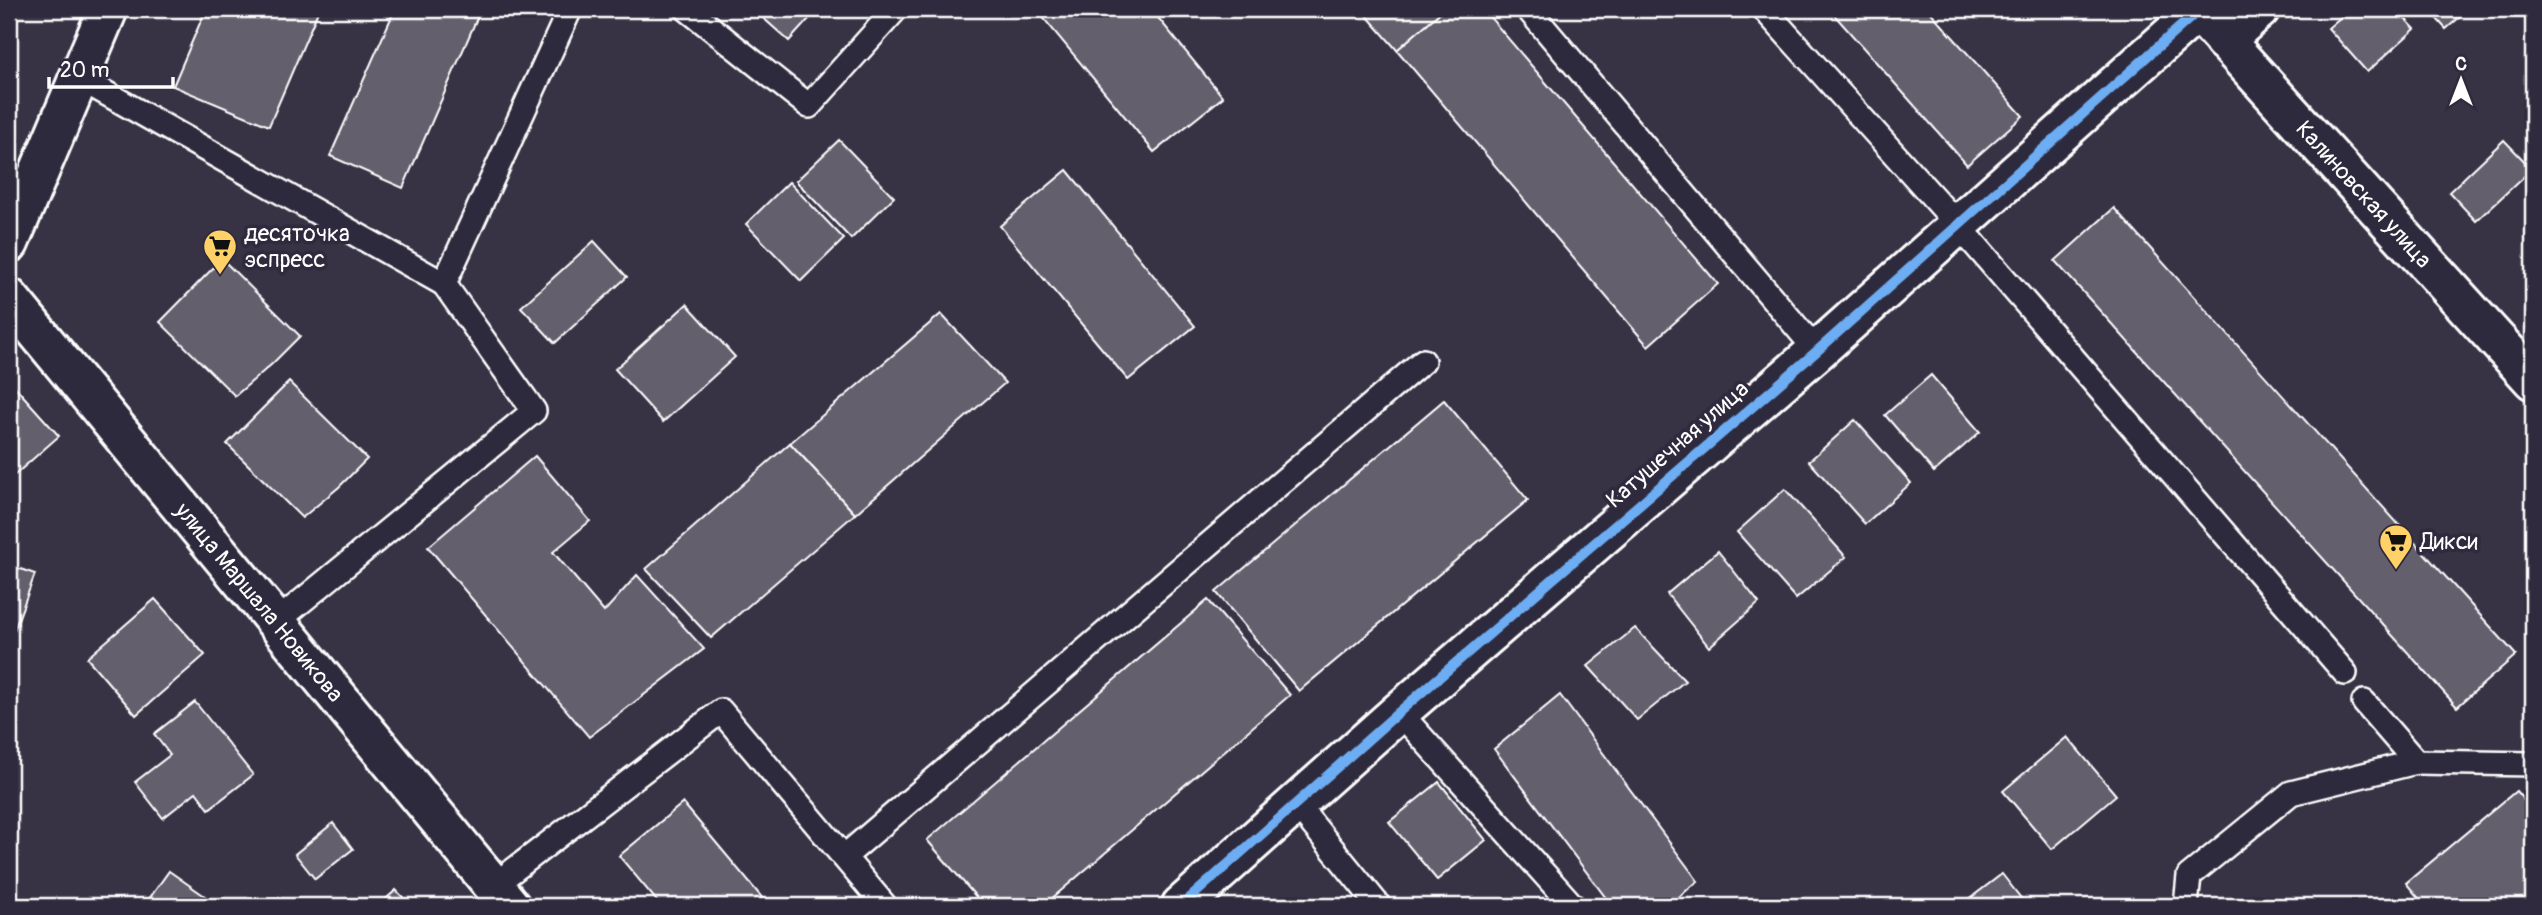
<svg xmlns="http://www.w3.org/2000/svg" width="2542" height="915" viewBox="0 0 2542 915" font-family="Pangolin,sans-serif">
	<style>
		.building { fill: #635f6d; stroke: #fff; stroke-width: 2 }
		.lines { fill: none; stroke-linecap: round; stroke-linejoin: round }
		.service-casing { stroke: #fff; stroke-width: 28 }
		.minor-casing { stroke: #fff; stroke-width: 44 }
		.secondary-casing { stroke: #fff; stroke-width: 44 }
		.service { stroke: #2f2a3d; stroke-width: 23 }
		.minor { stroke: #2f2a3d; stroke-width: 38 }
		.secondary { stroke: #2f2a3d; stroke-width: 38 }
		.cycleway-casing { stroke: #2f2a3d; stroke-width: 15 }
		.cycleway { stroke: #6dadf4; stroke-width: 10 }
		.labels { text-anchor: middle; stroke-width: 7; stroke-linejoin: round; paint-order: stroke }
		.street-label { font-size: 23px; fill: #fff; stroke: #2f2a3d }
		.poi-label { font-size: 23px; fill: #fff; stroke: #2f2a3d; text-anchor: start }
	</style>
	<rect width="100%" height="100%" fill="#373345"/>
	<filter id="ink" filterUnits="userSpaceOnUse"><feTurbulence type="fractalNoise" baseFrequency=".0143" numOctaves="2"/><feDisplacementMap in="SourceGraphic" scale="14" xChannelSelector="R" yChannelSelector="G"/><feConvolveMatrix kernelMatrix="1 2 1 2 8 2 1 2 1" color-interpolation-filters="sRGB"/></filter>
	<g filter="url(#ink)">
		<g class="building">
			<path d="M206 9H319L269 126 173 86Z"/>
			<path d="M395 9H481L403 188 330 156Z"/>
			<path d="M753 9H818L789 41Z"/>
			<path d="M1046 9H1151L1223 97 1154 152 1040 14Z"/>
			<path d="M1361 9H1444L1397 50Z"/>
			<path d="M1444 9H1483L1718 284 1648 346 1397 50Z"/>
			<path d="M1829 9H1928L2023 116 1967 165Z"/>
			<path d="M2350 9H2396L2415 29 2367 72 2328 28Z"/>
			<path d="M2428 9H2469L2446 29Z"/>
			<path d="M839 140 894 197 851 239 796 181Z"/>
			<path d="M2504 140 2532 169 2476 221 2449 192Z"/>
			<path d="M1067 170 1195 326 1128 380 1000 226Z"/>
			<path d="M789 182 844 239 801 281 746 224Z"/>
			<path d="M2114 208 2516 655 2457 707 2055 261Z"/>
			<path d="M594 241 627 277 555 343 521 307Z"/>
			<path d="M222 259 300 336 272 364 235 396 160 322Z"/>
			<path d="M687 304 735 357 663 422 615 369Z"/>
			<path d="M941 314 1005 383 855 514 790 443Z"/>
			<path d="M1931 375 1980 432 1934 472 1885 415Z"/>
			<path d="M9 380 59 436 9 480Z"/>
			<path d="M289 382 367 459 339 487 302 518 227 444Z"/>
			<path d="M1444 400 1528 500 1299 691 1216 592Z"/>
			<path d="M1855 420 1911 483 1865 524 1809 461Z"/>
			<path d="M790 443 855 514 711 638 646 569Z"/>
			<path d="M535 456 590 521 553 552 604 612 637 575 704 649 589 737 428 547Z"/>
			<path d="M1785 489 1846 557 1796 599 1737 532Z"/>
			<path d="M1718 551 1759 603 1709 647 1667 594Z"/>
			<path d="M9 565 35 574 9 644Z"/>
			<path d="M155 599 205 655 136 715 87 658Z"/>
			<path d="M1208 600 1290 695 1043 906H984L927 840Z"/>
			<path d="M1635 628 1685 681 1637 720 1588 666Z"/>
			<path d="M1560 695 1698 881 1668 906H1612L1494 749Z"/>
			<path d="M195 702 253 775 209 809 196 792 163 818 135 782 170 755 154 734Z"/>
			<path d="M2067 737 2116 795 2052 849 2003 791Z"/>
			<path d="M1439 782 1486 840 1437 880 1389 822Z"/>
			<path d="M2516 791 2533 811V906H2425L2406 883Z"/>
			<path d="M683 803 769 906H661L619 856Z"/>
			<path d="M333 823 353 849 315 879 295 854Z"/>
			<path d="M169 871 219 906H144Z"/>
			<path d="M2002 874 2027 906H1960Z"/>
			<path d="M396 890 411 906H378Z"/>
		</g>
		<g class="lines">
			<g class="service-casing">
				<g id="service">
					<path d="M687 9 809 106 896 9"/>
					<path d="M1528 9 1817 351"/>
					<path d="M1764 9 1959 226 2345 673"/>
					<path d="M79 78 444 284 570 9"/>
					<path d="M275 623 534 411 444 284"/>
					<path d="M2364 702 2416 762 2533 764"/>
					<path d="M1399 712 1573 906"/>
					<path d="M1296 804 1379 906"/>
					<path d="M844 857 1423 361"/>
					<path d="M493 886 721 711 885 906"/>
					<path d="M2186 906 2189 876 2291 793 2416 762"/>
				</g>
			</g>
			<g class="minor-casing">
				<g id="minor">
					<path d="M2224 41 2260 9"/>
					<path d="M1181 906 1399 712 1817 351 2198 11"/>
				</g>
			</g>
			<g class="secondary-casing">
				<g id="secondary">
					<path id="s1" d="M2196 9 2533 380"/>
					<path d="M9 243 108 9"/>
					<path id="s2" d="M9 298 510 906"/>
				</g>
			</g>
			<use href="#service" class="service"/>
			<use href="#minor" class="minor"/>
			<use href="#secondary" class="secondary"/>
			<g class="cycleway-casing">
				<path id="cycleway" d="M1181 906 1399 712 1817 351 2198 11"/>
			</g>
			<use href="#cycleway" class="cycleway"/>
		</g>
	</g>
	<defs>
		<g id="supermarket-pin" transform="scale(1.75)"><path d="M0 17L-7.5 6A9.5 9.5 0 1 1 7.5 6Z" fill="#ffd166" stroke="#2f2a3d"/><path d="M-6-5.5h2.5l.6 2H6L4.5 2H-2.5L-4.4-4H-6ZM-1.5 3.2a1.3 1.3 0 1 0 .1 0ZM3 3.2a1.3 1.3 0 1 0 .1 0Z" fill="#111"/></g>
	</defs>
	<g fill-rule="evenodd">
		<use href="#supermarket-pin" x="220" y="246"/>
		<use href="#supermarket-pin" x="2396" y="541"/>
	</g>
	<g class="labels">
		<g class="street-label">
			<text dy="8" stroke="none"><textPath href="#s1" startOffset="250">Калиновская улица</textPath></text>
			<text transform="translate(1677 444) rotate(-41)" y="8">Катушечная улица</text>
			<text dy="8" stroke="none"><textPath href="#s2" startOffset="394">улица Маршала Новикова</textPath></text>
		</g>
		<g class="poi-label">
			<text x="244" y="241">десяточка<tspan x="244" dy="26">эспресс</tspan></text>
			<text x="2420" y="549">Дикси</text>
		</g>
	</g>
	<rect width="2542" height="915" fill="none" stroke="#2f2a3d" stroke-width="35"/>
	<rect x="18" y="18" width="2507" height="880" fill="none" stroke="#fff" stroke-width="2.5" filter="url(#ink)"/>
	<g transform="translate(2461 80)" stroke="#2f2a3d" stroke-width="5" paint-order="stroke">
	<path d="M0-5L12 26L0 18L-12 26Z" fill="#ffffff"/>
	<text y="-10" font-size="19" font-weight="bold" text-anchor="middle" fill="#ffffff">С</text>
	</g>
	<path d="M49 77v10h124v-10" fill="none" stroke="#ffffff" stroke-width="3.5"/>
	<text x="60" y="77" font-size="21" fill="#ffffff" stroke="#2f2a3d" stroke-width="5" paint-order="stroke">20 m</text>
</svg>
